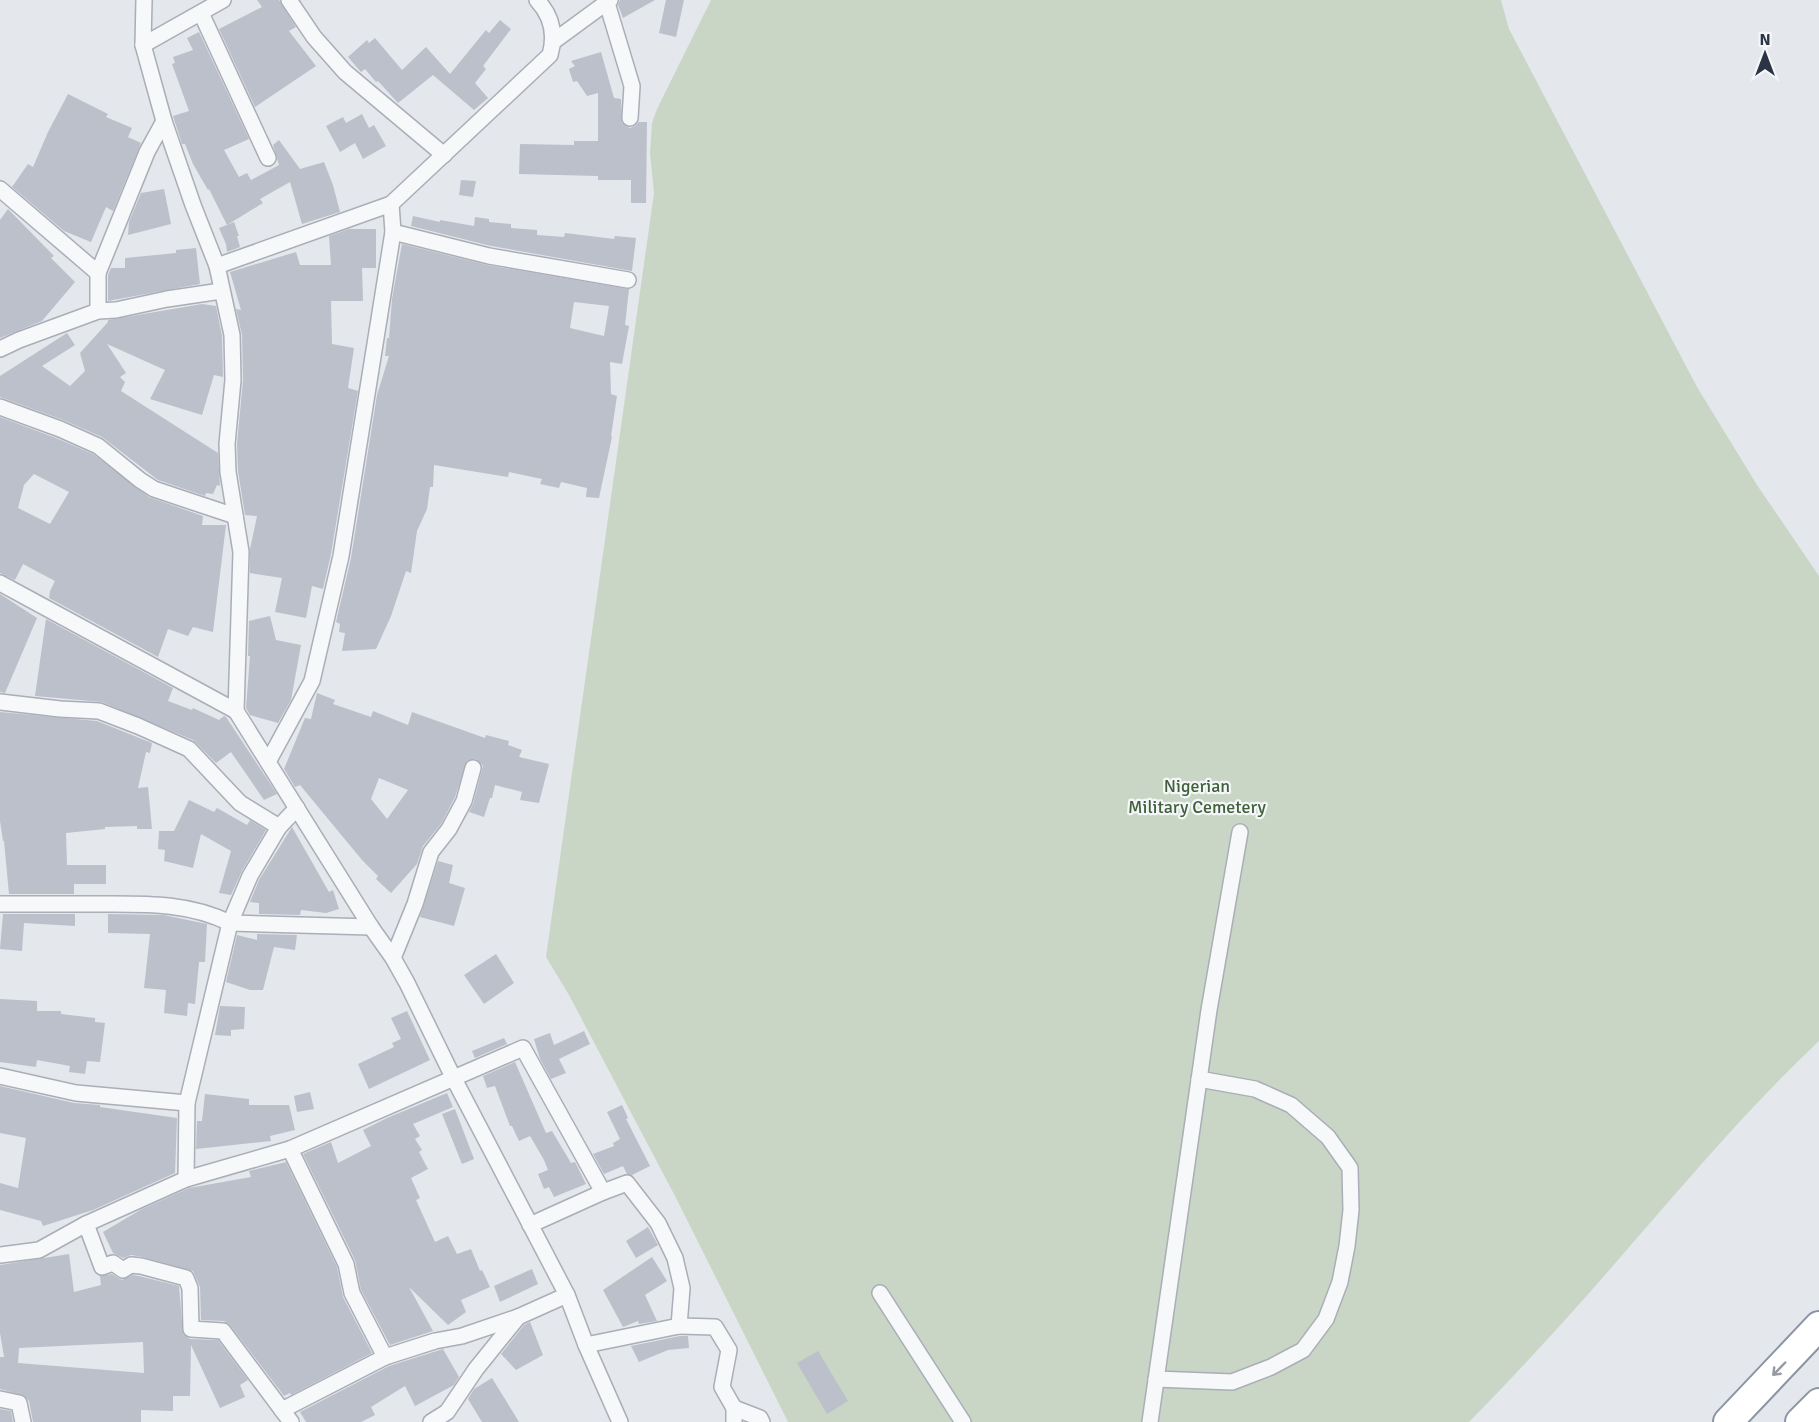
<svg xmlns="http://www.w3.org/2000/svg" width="1819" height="1422" viewBox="0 0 1819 1422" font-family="Signika,sans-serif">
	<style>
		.green { fill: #c9d6c5 }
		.building { fill: #bbc0ca; fill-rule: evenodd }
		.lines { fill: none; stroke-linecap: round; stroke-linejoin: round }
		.street-casing { stroke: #a9aeb7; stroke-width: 18 }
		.highway-casing { stroke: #8b94a3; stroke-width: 32 }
		.street { stroke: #f7f8fa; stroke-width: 15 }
		.highway { stroke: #fff; stroke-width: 28 }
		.oneway { stroke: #959aa2 }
		.labels { text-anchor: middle; stroke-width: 4.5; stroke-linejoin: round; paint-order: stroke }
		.park-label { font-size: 18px; fill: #3f6138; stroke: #f4f6f9 }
	</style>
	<rect width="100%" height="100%" fill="#e4e7ec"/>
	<path class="green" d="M711 0H1501L1509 29 1697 387 1757 485 1819 576V1041C1754 1102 1696 1170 1637 1238 1583 1301 1527 1363 1469 1422H788L675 1196 569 995 546 957 654 193 650 153 652 123 657 109Z"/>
	<g class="building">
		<path d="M257 0H279L296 27 289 31 316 66 255 107 219 29 262 7Z"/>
		<path d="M620 0H655L623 18 618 5Z"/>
		<path d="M666 0H684L676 37 659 33Z"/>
		<path d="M500 20 511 29 483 66 486 69 475 83 488 98 474 110 433 75 398 103 378 81 376 82 365 69 361 72 348 57 367 40 369 43 375 38 402 70 426 47 450 74 486 30 489 33Z"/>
		<path d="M199 32 249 139 224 150 239 177 247 173 251 180 279 165 273 145 279 140 300 169 324 162 333 185 340 212 302 224 290 182 260 199 263 203 227 225 209 189 208 190 193 164 185 144H182L173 116 189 111 172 64 175 63 173 57 193 50 187 38Z"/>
		<path d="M601 52 614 98 621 99 622 123 630 128 635 126 639 122H647L646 203H631V180H598V176L519 174 520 144 574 145V141H598V93L587 96 577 81 573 82 569 69 575 66 571 61Z"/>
		<path d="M68 94 108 114 106 117 132 128 128 137 141 143 113 211 106 207 91 242 64 231 12 187 28 164 33 167 48 132Z"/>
		<path d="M362 114 369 128 374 125 386 146 363 159 355 143 340 152 326 126 343 117 346 123Z"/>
		<path d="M461 180 476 181 473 197 459 195Z"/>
		<path d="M164 189 171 224 128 235 129 222 141 193Z"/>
		<path d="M8 209 54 256 51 258 75 282 42 321 0 338V220Z"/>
		<path d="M413 216 440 222V220L474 226 475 217 489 219V222L511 224V228L537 230V235L564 237 565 233 614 239 615 236 636 238 632 271 491 246 411 226Z"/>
		<path d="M234 222 239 236H237L240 247 227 252 226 244 219 228Z"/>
		<path d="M349 229H376V268H362L363 301H331L332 344 354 348 348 388 358 391 331 554 323 589 312 586 306 618 275 612 282 578 250 573V549L257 516 245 515 238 471 237 444 243 380 242 335 236 309 241 310 230 272 296 252 300 265H331L329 236Z"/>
		<path d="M402 244 487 265 629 289 625 325 629 326 622 364 610 362 611 394 617 396 611 436 612 437 599 498 586 497 587 488 561 482 559 488 540 484 542 479 509 472 508 477 434 465 433 487H430L427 509 417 531 411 573 406 571 391 616 376 649 342 651 345 633 339 632 340 624 336 622 351 558 377 395 389 356H385L387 338H389L392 299ZM574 302 609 306 604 336 570 328Z"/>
		<path d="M196 248 200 284 108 301V275L111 268H125V258L176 253V250Z"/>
		<path d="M202 304 216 306 222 336 223 377 214 375 202 415 150 399 165 370 107 344 126 373 120 377 125 382 121 391 218 453 220 486 217 485 213 494 206 493 205 496 158 480 102 437 63 420 0 397V376L67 333 75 345 42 366 70 386 85 371 80 353 108 322V320Z"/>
		<path d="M0 417 56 438 93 454 149 497 203 516 202 525H226L213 632 193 627 188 636 168 629 158 657 49 598 50 591 55 581 23 564 15 580 0 573ZM34 474 69 492 50 524 18 508 24 485Z"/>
		<path d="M0 594 37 618 5 693 0 692Z"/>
		<path d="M270 616 276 640 301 645 291 700 278 723 250 715 246 708 250 656H248L249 621Z"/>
		<path d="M46 619 173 688 168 701 192 710 193 708 219 720 224 716 226 717 277 794 264 800 231 752 216 763 193 740 102 702 35 696Z"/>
		<path d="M317 693 335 700 333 704 371 717 373 711 408 725 412 712 485 738 486 735 509 741 508 745 522 750 519 757 549 764 539 803 520 800 522 792 495 785 492 798H490L484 817 469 812 473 804 483 766 476 759 467 761 455 797 441 824 423 846 417 864 391 893 376 879 378 876 362 860 300 785 295 787 284 769 305 718 311 719ZM379 778 408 790 387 819 371 799Z"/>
		<path d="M0 712 97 721 152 743 150 753 146 752 138 788 148 787 152 829H137V826L105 827V829L66 833 67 865H106V884H74V894H9L4 841H3L0 821Z"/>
		<path d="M189 800 214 812 217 808 247 825 250 820 266 830 242 871 231 895 219 893 231 851 201 834 193 868 164 861 165 850 158 849 159 831H174Z"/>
		<path d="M292 827 329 892 333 890 339 909 326 913 301 910 300 915 259 914V903L250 902 259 880Z"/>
		<path d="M438 861 453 865 449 883 465 888 454 926 420 917Z"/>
		<path d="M3 914H75V926L24 923 22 951 0 949Z"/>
		<path d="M108 914 164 915 207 924 205 962H199L195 1004 188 1003 187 1016 164 1013 166 990 144 988 150 934 108 933Z"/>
		<path d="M257 934 297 935 295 950 274 947 263 990H250L226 982 237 935 257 940Z"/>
		<path d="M496 954 514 983 484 1004 464 975Z"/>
		<path d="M0 999 37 1001V1011H61V1014L95 1018V1022L105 1023 100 1062 87 1061 85 1074 69 1072 70 1066 37 1060 36 1067 0 1062Z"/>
		<path d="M220 1006 245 1007 244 1029 231 1030V1036L215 1035Z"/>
		<path d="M407 1011 430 1060 369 1089 358 1064 394 1047 392 1043 401 1039 391 1018Z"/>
		<path d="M584 1031 590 1044 559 1059 566 1073 551 1079 540 1059 534 1039 550 1033 554 1045Z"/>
		<path d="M504 1038 507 1044 475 1058 472 1051Z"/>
		<path d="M515 1062 546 1133 552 1131 571 1163 575 1162 586 1184 554 1197 549 1187 544 1189 538 1174 548 1170 544 1160 530 1136 519 1141 512 1126H510L495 1086 487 1088 483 1076Z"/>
		<path d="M0 1086 74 1103 100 1105V1107L177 1118 175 1173 93 1210 43 1226 41 1221 0 1210V1183L18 1188 26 1138 0 1133Z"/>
		<path d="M310 1092 314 1109 297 1112 294 1096Z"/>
		<path d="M447 1093 453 1107 413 1124 420 1136 415 1139 422 1150 419 1152 428 1169 411 1178 420 1198 416 1200 435 1242 448 1236 457 1254 471 1249 480 1271 482 1270 490 1287 461 1300 466 1312 448 1325 409 1287 433 1331 390 1345 361 1290 355 1260 303 1154 331 1142 338 1163 371 1146 363 1130 387 1118Z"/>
		<path d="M205 1094 249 1099V1105H289L295 1130 270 1136 271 1141 196 1149 197 1121H202Z"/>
		<path d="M622 1105 628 1118 626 1119 650 1166 632 1175 627 1174 623 1166 604 1174 593 1154 614 1146 613 1143 620 1139 607 1112Z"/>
		<path d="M455 1109 474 1159 462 1164 442 1114Z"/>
		<path d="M286 1162 337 1267 343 1297 372 1353 291 1395 290 1393 284 1396 230 1325 224 1321 201 1320 200 1287 193 1271 143 1257 131 1255 123 1258 113 1253 103 1232 142 1209 189 1188 251 1177 249 1171Z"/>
		<path d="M648 1227 658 1245 636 1258 626 1241Z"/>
		<path d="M69 1254 74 1292 101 1285 100 1276 112 1274 122 1280 133 1275 139 1276 179 1286 183 1334 190 1339 218 1340 248 1380 240 1385 245 1397 220 1408 191 1345 190 1396H173V1411L141 1410V1422H33L29 1401 25 1396 0 1389V1357H4L0 1333V1265ZM143 1342 144 1373 18 1363 19 1348Z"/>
		<path d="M652 1257 667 1281 645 1295 657 1321 639 1324 638 1321 623 1327 603 1290Z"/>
		<path d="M532 1269 538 1284 500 1302 494 1286Z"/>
		<path d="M530 1322 543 1355 516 1370 501 1354 524 1325Z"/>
		<path d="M680 1336H688L689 1348 668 1350 639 1362 631 1346Z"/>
		<path d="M443 1349 459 1377 454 1385 415 1406 405 1386 371 1407 375 1415 361 1422H306L300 1412 389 1366Z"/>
		<path d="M818 1351 848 1401 827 1414 797 1363Z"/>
		<path d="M492 1378 519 1422H482L468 1399 474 1389Z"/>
		<path d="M0 1409 11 1411 13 1422H0Z"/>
	</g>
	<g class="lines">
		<g class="street-casing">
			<g id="street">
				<path d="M144 0 143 45 164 121 193 205 217 266 232 335 233 380 227 444 228 472 241 552 236 711 371 927 393 958 407 983 453 1077 567 1295 586 1345 620 1422"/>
				<path d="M289 0 314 37 345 72 444 155"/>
				<path d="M607 3 632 86 630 118"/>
				<path d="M201 13 268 158"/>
				<path d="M554 41 610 0"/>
				<path d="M143 45 223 0"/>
				<path d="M0 189 98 273 147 152 164 121"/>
				<path d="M393 232 489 256 628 280"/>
				<path d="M217 266 391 204"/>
				<path d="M98 273V311"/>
				<path d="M0 349 19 340 98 311 116 310 167 299 221 291"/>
				<path d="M0 407 60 429 98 446 140 480 154 489 235 516"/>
				<path d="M0 583 236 711"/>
				<path d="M0 702 60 709 99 711 138 726 189 749 240 803 279 827 297 808"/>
				<path d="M268 762 312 681 341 556 393 232 391 204 550 55C556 34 552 16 537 0"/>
				<path d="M0 904C33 904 65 904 98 904 143 904 188 902 230 923L371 927"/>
				<path d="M393 958 415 904 431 852 449 829 464 801 473 768"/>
				<path d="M0 1076 76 1093 187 1103"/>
				<path d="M290 1149 346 1264 352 1293 385 1357"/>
				<path d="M186 1179 187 1103 230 923 250 876 279 827"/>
				<path d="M86 1224 102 1267 113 1263 123 1270 131 1265 141 1266 186 1278 190 1288 191 1329 223 1331 291 1422"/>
				<path d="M530 1225 603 1192"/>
				<path d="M0 1255 39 1250 86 1224 186 1179 290 1149 523 1048 603 1192 627 1183 658 1223 675 1258 682 1288 679 1326 586 1345"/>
				<path d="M880 1293 963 1422"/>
				<path d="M679 1326 715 1327 729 1350 722 1387 734 1408V1422"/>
				<path d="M1156 1379 1232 1382 1271 1367 1303 1350 1326 1319 1340 1282 1347 1246 1351 1210 1350 1168 1328 1137 1291 1105 1255 1089 1199 1079"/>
				<path d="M0 1399 19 1403 23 1422"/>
				<path d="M734 1408 760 1418 762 1422"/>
				<path d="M282 1410 385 1357 435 1341 462 1336 518 1317 567 1295"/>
				<path d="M431 1422 447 1412 476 1369 518 1317"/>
				<path d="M1150 1422 1209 1010 1240 832"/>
			</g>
		</g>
		<g class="highway-casing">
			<g id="highway">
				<path d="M1728 1422 1819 1326"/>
				<path d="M1800 1422 1819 1403"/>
			</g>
		</g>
		<use href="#street" class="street"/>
		<use href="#highway" class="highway"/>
	</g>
	<defs><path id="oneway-shaft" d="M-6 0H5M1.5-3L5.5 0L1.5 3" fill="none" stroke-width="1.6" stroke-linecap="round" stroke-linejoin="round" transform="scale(1.5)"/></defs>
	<use class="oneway" href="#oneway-shaft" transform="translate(1779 1369) rotate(134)"/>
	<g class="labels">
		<g class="park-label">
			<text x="1197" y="792">Nigerian<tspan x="1197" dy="21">Military Cemetery</tspan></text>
		</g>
	</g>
	<g transform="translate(1765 54)" stroke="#f4f6f9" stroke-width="4.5" paint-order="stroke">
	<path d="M0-4.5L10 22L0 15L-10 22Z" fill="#2b3445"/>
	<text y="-9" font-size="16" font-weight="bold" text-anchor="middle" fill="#2b3445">N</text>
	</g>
</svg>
